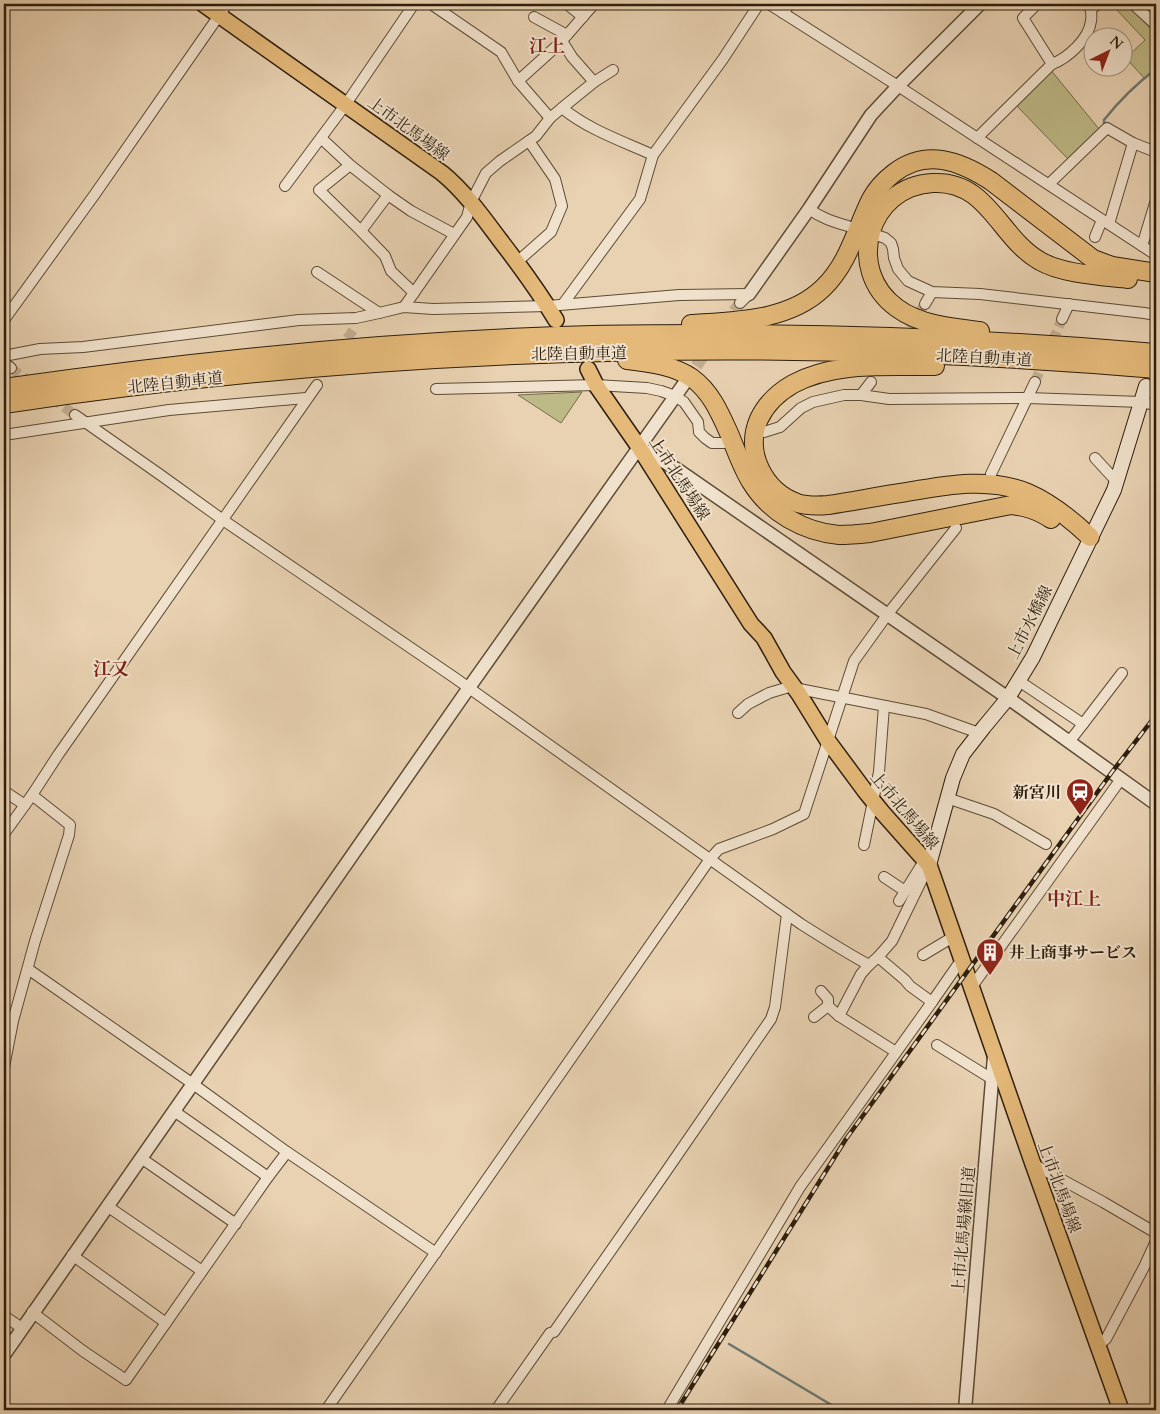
<svg xmlns="http://www.w3.org/2000/svg" width="1160" height="1414" viewBox="0 0 1160 1414" font-family="Cardo,'Noto Serif JP',serif">
	<style>
		.green { fill: #beba87; stroke: #766c4a }
		.lines { fill: none; stroke-linecap: round; stroke-linejoin: round }
		.stream { stroke: #6e7972; stroke-width: 2.5 }
		.minor-tunnel { stroke: #c3ae91; stroke-width: 10; stroke-dasharray: 10 5; stroke-linecap: butt }
		.tertiary-tunnel { stroke: #c3ae91; stroke-width: 12; stroke-dasharray: 12 6; stroke-linecap: butt }
		.minor-casing { stroke: #5c4b36; stroke-width: 12 }
		.tertiary-casing { stroke: #5c4b36; stroke-width: 15 }
		.secondary-casing { stroke: #2d1e0c; stroke-width: 16 }
		.primary-casing { stroke: #2d1e0c; stroke-width: 18 }
		.motorway-casing { stroke: #2d1e0c; stroke-width: 20 }
		.minor { stroke: #f1e2cd; stroke-width: 10 }
		.tertiary { stroke: #f1e2cd; stroke-width: 12 }
		.secondary { stroke: #f1e2cd; stroke-width: 14 }
		.primary { stroke: #e4b979; stroke-width: 15 }
		.motorway { stroke: #e4b979; stroke-width: 18 }
		.rail-casing { stroke: #2d1e0c; stroke-width: 4.5 }
		.rail { stroke: #f1e2cd; stroke-width: 2.5; stroke-dasharray: 8; stroke-linecap: butt }
		.labels { text-anchor: middle; stroke-width: 4; stroke-linejoin: round; paint-order: stroke }
		.street-label { font-size: 16px; fill: #2d1e0c; stroke: #f1e2cd }
		.poi-label { font-size: 16px; font-weight: bold; fill: #2d1e0c; stroke: #f1e2cd; text-anchor: end }
		.neighbourhood-label { font-size: 18px; font-weight: bold; fill: #7a1f14; stroke: #f1e2cd }
	</style>
	<rect width="100%" height="100%" fill="#e9d2b2"/>
	<filter id="stains"><feTurbulence type="fractalNoise" baseFrequency=".004" numOctaves="4"/><feColorMatrix values="0 0 0 0 .2 0 0 0 0 .09 0 0 0 0 .02 0 0 0 .5 -.17"/></filter>
	<radialGradient id="worn" r=".72"><stop offset=".6" stop-color="#630" stop-opacity="0"/><stop offset="1" stop-color="#630" stop-opacity=".3"/></radialGradient>
	<g class="green">
		<path d="M1121 4H1126L1156 34V65L1145 79 1126 58 1145 40 1116 9Z"/>
		<path d="M1050 69 1099 129 1068 159 1015 104Z"/>
		<path d="M582 392 561 423 518 395Z"/>
	</g>
	<g class="lines">
		<g class="stream">
			<path d="M1106 124 1104 123V120C1119 101 1136 84 1156 69"/>
			<path d="M729 1344 840 1410"/>
		</g>
		<g class="minor-tunnel">
			<path d="M900 340 925 304"/>
			<path d="M339 351 355 327"/>
			<path d="M11 368 34 385"/>
			<path d="M1035 382 1062 319"/>
			<path d="M52 398 75 415"/>
		</g>
		<g class="tertiary-tunnel">
			<path d="M724 326 740 303"/>
			<path d="M686 381 710 346"/>
		</g>
		<g class="minor-casing">
			<g id="minor">
				<path d="M431 4 501 52 518 81"/>
				<path d="M567 4 583 17"/>
				<path d="M769 4 898 86 1156 255"/>
				<path d="M1086 4 1091 9 1098 4"/>
				<path d="M1133 4 1156 25"/>
				<path d="M783 13 790 4"/>
				<path d="M534 17 567 35"/>
				<path d="M562 41 572 57 594 82 562 108"/>
				<path d="M1052 64C1068 58 1089 39 1091 21 1092 17 1091 13 1091 9"/>
				<path d="M594 82 613 70"/>
				<path d="M550 118 562 108C589 130 622 141 653 155"/>
				<path d="M321 138 350 165 319 190 361 231 388 195 350 165"/>
				<path d="M977 138 1052 64 1023 18 1037 4"/>
				<path d="M1049 184 1107 128 1133 143 1156 152"/>
				<path d="M285 186 346 104 414 4"/>
				<path d="M388 195 411 211 454 234"/>
				<path d="M809 209C821 218 834 222 848 226"/>
				<path d="M1109 224 1133 143"/>
				<path d="M361 231 385 256 391 271 414 293"/>
				<path d="M879 236 885 238 891 243 893 249 894 258 898 269 908 281 932 292 980 294 1144 313 1156 315"/>
				<path d="M1095 237 1102 220"/>
				<path d="M1142 246 1156 200"/>
				<path d="M517 262 551 232 562 206 555 179 529 141"/>
				<path d="M317 272 379 313"/>
				<path d="M740 303 749 294"/>
				<path d="M563 304 640 199 653 155 723 59 759 4"/>
				<path d="M925 304 932 292"/>
				<path d="M404 307 467 217 471 202 486 173 500 161 536 136 550 118 518 81 560 43 594 4"/>
				<path d="M1062 319 1069 304"/>
				<path d="M4 320 95 194 227 4"/>
				<path d="M4 356 40 349 83 347 299 320 356 318 379 313 404 307 433 309 548 306 679 295 749 294"/>
				<path d="M4 363 11 368"/>
				<path d="M436 389 596 385 647 388 661 391 675 396 684 402 698 422 699 432 705 438 712 443H724"/>
				<path d="M861 395 871 382"/>
				<path d="M75 415 162 476 223 520 455 678 801 924C823 938 845 952 869 965L878 957 892 941 929 865"/>
				<path d="M764 432 780 427 801 408 813 402 844 395H861L889 399 1028 398 1141 402 1156 405"/>
				<path d="M4 435 169 410 306 398"/>
				<path d="M1095 458 1117 482"/>
				<path d="M991 474 1035 382"/>
				<path d="M1019 681 1083 724 1069 742"/>
				<path d="M738 713 748 704 769 693 789 687 926 714 979 733"/>
				<path d="M1083 724 1122 673"/>
				<path d="M4 791 25 805"/>
				<path d="M947 798 994 814 1046 844"/>
				<path d="M4 834 32 795 58 755 317 385"/>
				<path d="M864 845 879 772 884 706"/>
				<path d="M884 877 905 891"/>
				<path d="M899 901 921 866 929 865"/>
				<path d="M923 955 953 937"/>
				<path d="M878 957 905 980 910 986 932 1002 957 966 962 962"/>
				<path d="M28 969 193 1084 287 1152 436 1253"/>
				<path d="M971 988 1121 779"/>
				<path d="M821 991 828 999V1006"/>
				<path d="M839 1016 896 1052"/>
				<path d="M814 1017 828 1006 839 1016 861 974 869 965"/>
				<path d="M937 1045 992 1079"/>
				<path d="M4 1067 13 1021 35 941 69 835 70 825 32 795"/>
				<path d="M174 1111 268 1177"/>
				<path d="M141 1158 236 1224"/>
				<path d="M1033 1164 1103 1202 1156 1233"/>
				<path d="M107 1206 202 1271"/>
				<path d="M72 1255 166 1323"/>
				<path d="M32 1312 83 1351 126 1380 268 1177 287 1152"/>
				<path d="M4 1316 22 1328"/>
				<path d="M1098 1345 1106 1339 1144 1267 1156 1241"/>
				<path d="M326 1410 710 859 719 849 773 829 804 814 854 661 887 615 956 528"/>
				<path d="M496 1410 550 1333 554 1332 665 1173 771 1019 775 1007 787 914"/>
				<path d="M667 1410 800 1187 932 1002"/>
			</g>
		</g>
		<g class="tertiary-casing">
			<g id="tertiary">
				<path d="M749 294 809 209 871 115 898 86 980 4"/>
				<path d="M639 447 678 470 1008 698 1156 804"/>
				<path d="M4 1355 468 689 686 381"/>
				<path d="M965 1410 994 1056"/>
			</g>
		</g>
		<g class="secondary-casing">
			<path id="secondary" d="M929 865 953 778 963 754 984 727 1008 698 1033 657 1114 490 1146 386"/>
		</g>
		<g class="primary-casing">
			<g id="primary">
				<path d="M203 4 442 173C465 192 482 216 500 240 520 266 539 292 556 320"/>
				<path d="M588 369 596 385 639 447 751 624 764 638 783 672 799 694 828 741 865 791 882 812 929 865 1033 1164 1121 1410"/>
			</g>
		</g>
		<g class="motorway-casing">
			<g id="motorway">
				<path d="M691 324C736 321 789 321 823 288 849 263 856 229 871 199 877 188 885 180 894 173 926 148 960 161 991 181L1093 259 1112 266 1156 273"/>
				<path d="M980 331C953 328 920 325 897 308 844 270 868 186 933 183 988 180 999 238 1040 261 1062 274 1102 276 1128 279"/>
				<path d="M627 360C649 363 673 365 692 378 710 391 719 411 728 431 735 447 742 468 751 482 770 513 804 532 839 535 849 535 860 534 870 533L1011 505C1027 507 1037 510 1051 519"/>
				<path d="M935 366C889 367 835 361 793 384 779 392 766 404 759 419 744 452 764 491 797 503 807 506 817 506 828 505 854 501 880 496 907 492 947 485 989 477 1028 493 1051 503 1072 520 1090 537"/>
				<path d="M4 388C199 360 396 340 593 335 630 334 667 334 704 334 855 334 1006 340 1156 353"/>
				<path d="M4 404C385 347 772 336 1156 369"/>
			</g>
		</g>
		<use href="#minor" class="minor"/>
		<use href="#tertiary" class="tertiary"/>
		<use href="#secondary" class="secondary"/>
		<use href="#primary" class="primary"/>
		<use href="#motorway" class="motorway"/>
		<g class="rail-casing">
			<path id="rail" d="M677 1410 846 1139 1112 772 1156 715"/>
		</g>
		<use href="#rail" class="rail"/>
	</g>
	<defs>
		<g id="station-pin" transform="scale(1.4375)"><path d="M0 17L-7.5 6A9.5 9.5 0 1 1 7.5 6Z" fill="#8f2418" stroke="#f1e2cd"/><path d="M-3-6H3Q5-6 5-4V2Q5 4 3 4L4.5 6H3L1.5 4h-3L-3 6H-4.5L-3 4Q-5 4-5 2V-4Q-5-6-3-6ZM-3.5-4v3h7v-3ZM-3.5 1v1.5H-2V1ZM2 1v1.5H3.5V1Z" fill="#fff"/></g>
		<g id="building-pin" transform="scale(1.4375)"><path d="M0 17L-7.5 6A9.5 9.5 0 1 1 7.5 6Z" fill="#8f2418" stroke="#f1e2cd"/><path d="M-4-6H4V6H1V3H-1V6H-4ZM-2.5-4.3h1.7v1.8h-1.7ZM.8-4.3h1.7v1.8H.8ZM-2.5-1h1.7V.8h-1.7ZM.8-1h1.7V.8H.8Z" fill="#fff"/></g>
	</defs>
	<g fill-rule="evenodd">
		<use href="#station-pin" x="1080" y="792"/>
		<use href="#building-pin" x="990" y="952"/>
	</g>
	<g class="labels">
		<g class="street-label">
			<text transform="translate(409 128) rotate(36)" y="6">上市北馬場線</text>
			<text transform="translate(579 353) rotate(-1)" y="6">北陸自動車道</text>
			<text transform="translate(984 357) rotate(3)" y="6">北陸自動車道</text>
			<text transform="translate(175 382) rotate(-6)" y="6">北陸自動車道</text>
			<text transform="translate(680 478) rotate(57)" y="6">上市北馬場線</text>
			<text transform="translate(1029 622) rotate(-63)" y="6">上市水橋線</text>
			<text transform="translate(905 810) rotate(50)" y="6">上市北馬場線</text>
			<text transform="translate(1060 1187) rotate(70)" y="6">上市北馬場線</text>
			<text transform="translate(963 1230) rotate(-85)" y="6">上市北馬場線旧道</text>
		</g>
		<g class="poi-label">
			<text x="1061" y="798">新宮川</text>
			<text x="1009" y="958" text-anchor="start">井上商事サービス</text>
		</g>
		<g class="neighbourhood-label">
			<text x="547" y="52">江上</text>
			<text x="111" y="675">江又</text>
			<text x="1074" y="905">中江上</text>
		</g>
	</g>
	<rect width="1160" height="1414" fill="none" stroke="#e9d2b2" stroke-width="20"/>
	<rect x="5" y="5" width="1150" height="1404" fill="none" stroke="#2d1e0c" stroke-width="2.5"/>
	<rect x="10" y="10" width="1140" height="1394" fill="none" stroke="#2d1e0c"/>
	<g transform="translate(1108 52) rotate(42)"><circle r="24" fill="#f1e2cd" stroke="#a39480"/>
	<path d="M0-4L9 19L0 12L-9 19Z" fill="#8f2418"/>
	<text y="-8" font-size="14" font-weight="bold" text-anchor="middle" fill="#2d1e0c">N</text>
	</g>
	<rect width="100%" height="100%" filter="url(#stains)"/>
	<rect width="100%" height="100%" fill="url(#worn)"/>
</svg>
